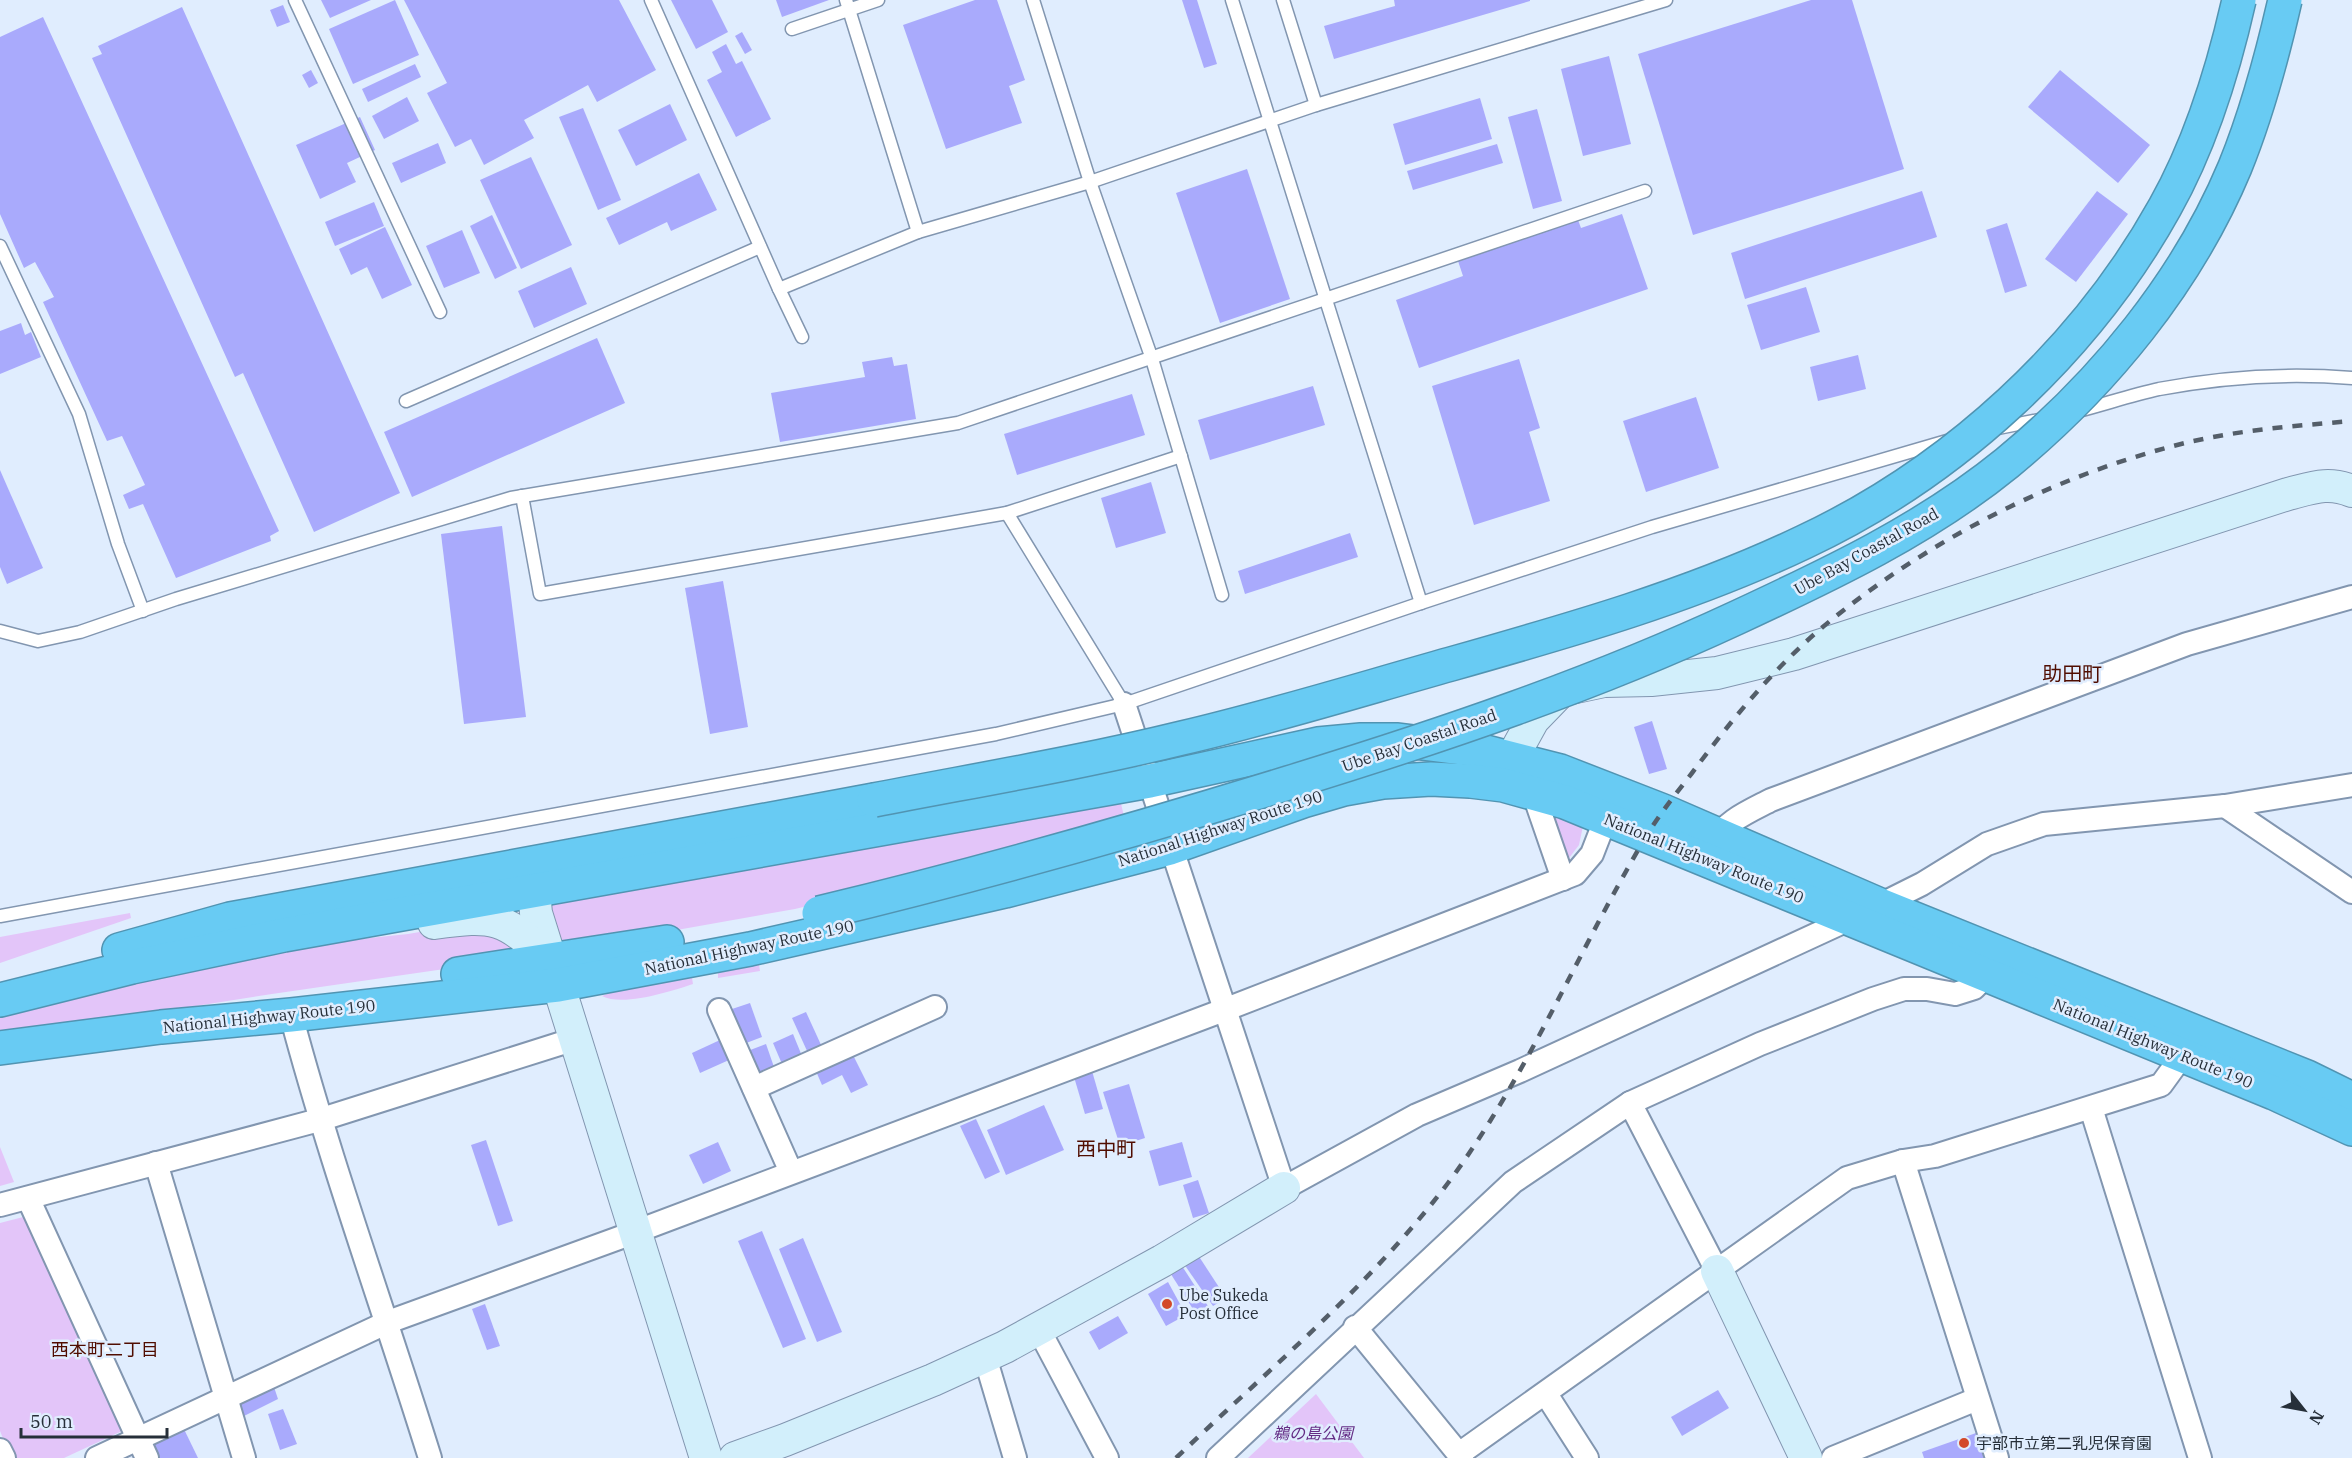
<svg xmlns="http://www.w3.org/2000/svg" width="2352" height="1458" viewBox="0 0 2352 1458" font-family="'IBM Plex Serif','Noto Sans JP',serif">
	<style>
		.green { fill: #e3c5f9 }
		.building { fill: #a9aafc }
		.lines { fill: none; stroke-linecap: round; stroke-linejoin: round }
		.lane-casing { stroke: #8296b0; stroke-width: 15 }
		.street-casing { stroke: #8296b0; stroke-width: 26 }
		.secondary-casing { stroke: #8296b0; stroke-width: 34 }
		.highway-casing { stroke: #5194b2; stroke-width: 36 }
		.lane { stroke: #fff; stroke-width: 12 }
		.street { stroke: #fff; stroke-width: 22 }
		.secondary { stroke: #d2effb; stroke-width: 32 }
		.highway { stroke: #68cbf3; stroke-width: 33 }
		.rail { stroke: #545e69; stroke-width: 4.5; stroke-dasharray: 10 10; stroke-linecap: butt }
		.highway-bridge-casing { stroke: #5194b2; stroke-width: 36; stroke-linecap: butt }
		.highway-bridge { stroke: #68cbf3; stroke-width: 33 }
		.poi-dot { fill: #d34929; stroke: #e0edfe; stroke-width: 2 }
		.labels { text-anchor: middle; stroke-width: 5; stroke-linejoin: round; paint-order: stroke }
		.street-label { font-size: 16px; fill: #262f39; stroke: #e0edfe }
		.poi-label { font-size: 16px; fill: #262f39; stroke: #e0edfe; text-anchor: start }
		.park-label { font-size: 16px; font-style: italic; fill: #642c85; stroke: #e0edfe }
		.neighbourhood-label { font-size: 18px; fill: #500d01; stroke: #e0edfe }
		.quarter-label { font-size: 20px; fill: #500d01; stroke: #e0edfe }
	</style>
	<rect width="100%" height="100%" fill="#e0edfe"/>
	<g class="green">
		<path d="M1120 799 1125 821 947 872 795 909 570 949 553 934 548 900Z"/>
		<path d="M1553 815 1583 826 1579 845 1569 858 1561 856 1547 816Z"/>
		<path d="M130 913 131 918 0 963V937Z"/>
		<path d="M467 924 535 956 272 994 0 1037V1011L283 947 408 934Z"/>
		<path d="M759 965 760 971 718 978V973Z"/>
		<path d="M692 978 693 984C672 991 623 1007 602 996L619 989Z"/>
		<path d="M0 1147 14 1182 0 1186Z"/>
		<path d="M27 1216 122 1431 64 1458H11L0 1431V1223Z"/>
		<path d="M1316 1394 1364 1458H1248Z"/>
	</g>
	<g class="building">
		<path d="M321 0H371L330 18Z"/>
		<path d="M395 0 419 55 353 84 329 29Z"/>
		<path d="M404 0H619L656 70 597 102 588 85 524 120 534 138 484 165 471 139 455 147 427 93 447 83Z"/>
		<path d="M671 0H712L728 32 696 49Z"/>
		<path d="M776 0H829L782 17Z"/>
		<path d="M975 0H997L1025 80 1009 86 1022 123 946 149 903 25Z"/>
		<path d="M1182 0H1197L1217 64 1204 68Z"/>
		<path d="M1394 0H1530V1L1334 59 1324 26 1395 6Z"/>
		<path d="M1811 0H1852L1904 169 1693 235 1638 54Z"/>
		<path d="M283 5 290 22 277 27 270 10Z"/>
		<path d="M182 7 400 493 314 532 243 373 235 377 92 58 102 54 98 46Z"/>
		<path d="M43 17 279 531 270 536 271 541 176 578 143 504 129 509 123 495 145 485 122 436 107 441 43 302 54 297 35 262 24 268 0 214V37Z"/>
		<path d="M742 32 752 50 745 54 735 36Z"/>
		<path d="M726 44 736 64 742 61 771 119 736 137 707 80 722 72 712 52Z"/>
		<path d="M1609 56 1631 144 1583 156 1561 69Z"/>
		<path d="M415 64 421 77 368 102 362 89Z"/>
		<path d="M311 70 318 83 309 88 302 75Z"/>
		<path d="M2060 70 2150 145 2118 183 2028 107Z"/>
		<path d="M407 97 419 121 384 139 372 116Z"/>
		<path d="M1480 98 1492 139 1405 165 1393 124Z"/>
		<path d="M670 104 687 140 636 166 618 130Z"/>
		<path d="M583 108 621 200 598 210 559 117Z"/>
		<path d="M1537 109 1562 201 1533 209 1508 117Z"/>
		<path d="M360 117 375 150 347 163 356 182 320 199 296 145Z"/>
		<path d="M438 143 446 163 401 183 392 163Z"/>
		<path d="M1497 144 1503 163 1413 190 1407 171Z"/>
		<path d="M531 157 572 245 521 269 480 180Z"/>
		<path d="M1247 169 1290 299 1220 323 1176 193Z"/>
		<path d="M699 173 717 210 671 231 667 222 619 245 606 218Z"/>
		<path d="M1922 191 1937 237 1745 299 1731 253Z"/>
		<path d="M2097 191 2128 214 2076 282 2045 259Z"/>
		<path d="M374 202 384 226 335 246 325 222Z"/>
		<path d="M1622 214 1648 289 1419 368 1396 300 1463 276 1458 261 1578 220 1581 228Z"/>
		<path d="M492 215 517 268 495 279 470 226Z"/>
		<path d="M2007 223 2027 286 2005 293 1986 230Z"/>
		<path d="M385 227 412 285 382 299 367 267 351 275 339 249Z"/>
		<path d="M462 230 480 273 444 288 426 246Z"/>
		<path d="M571 267 587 304 534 328 518 291Z"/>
		<path d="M1806 287 1820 332 1761 350 1747 305Z"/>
		<path d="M21 323 25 335 31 332 41 357 0 374V331Z"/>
		<path d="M597 338 625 403 412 497 384 432Z"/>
		<path d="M1858 355 1866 389 1818 401 1810 367Z"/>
		<path d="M892 357 894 366 907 364 916 419 780 442 771 393 865 377 862 362Z"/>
		<path d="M1519 359 1540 428 1529 432 1550 501 1474 525 1432 386Z"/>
		<path d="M1313 386 1325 425 1210 460 1198 420Z"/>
		<path d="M1132 394 1145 435 1017 475 1004 434Z"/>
		<path d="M1696 397 1719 468 1646 492 1623 421Z"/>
		<path d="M0 470 43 568 7 584 0 567Z"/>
		<path d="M1151 482 1166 533 1116 548 1101 498Z"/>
		<path d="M502 526 526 717 464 724 441 534Z"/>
		<path d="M1350 533 1358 557 1245 594 1238 571Z"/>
		<path d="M723 581 748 727 710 734 685 588Z"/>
		<path d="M1652 721 1667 769 1649 774 1634 727Z"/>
		<path d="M750 1003 762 1037 741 1045 729 1010Z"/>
		<path d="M806 1012 822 1047 808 1053 792 1018Z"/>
		<path d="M793 1034 802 1056 782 1064 773 1043Z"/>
		<path d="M720 1040 729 1060 700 1073 692 1053Z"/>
		<path d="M766 1044 774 1067 754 1074 745 1052Z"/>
		<path d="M851 1051 868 1085 851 1093 842 1075 822 1085 815 1069Z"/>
		<path d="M1092 1071 1103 1109 1085 1114 1074 1077Z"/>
		<path d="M1129 1084 1145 1138 1120 1146 1103 1092Z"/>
		<path d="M1044 1105 1064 1150 1006 1175 987 1130Z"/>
		<path d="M976 1119 1000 1172 985 1179 960 1126Z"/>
		<path d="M486 1140 513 1221 498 1226 471 1145Z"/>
		<path d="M718 1142 731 1171 703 1184 689 1155Z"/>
		<path d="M1182 1142 1192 1177 1159 1186 1149 1151Z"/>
		<path d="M1198 1180 1209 1213 1193 1218 1183 1185Z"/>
		<path d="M762 1231 806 1339 783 1348 738 1241Z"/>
		<path d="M803 1238 842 1332 817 1342 779 1249Z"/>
		<path d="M1198 1255 1226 1298 1213 1306 1184 1264Z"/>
		<path d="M1180 1263 1208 1306 1196 1314 1169 1271Z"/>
		<path d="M1168 1282 1186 1315 1166 1326 1148 1294Z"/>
		<path d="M485 1304 500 1346 487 1350 472 1309Z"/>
		<path d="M1118 1316 1128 1333 1099 1350 1089 1332Z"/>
		<path d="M273 1384 278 1399 240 1418 235 1400Z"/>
		<path d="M1718 1390 1729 1408 1682 1436 1671 1417Z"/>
		<path d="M283 1409 297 1444 280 1450 268 1414Z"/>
		<path d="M181 1423 198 1458H153L145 1441Z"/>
		<path d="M1976 1433 1984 1458H1924L1922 1452Z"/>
	</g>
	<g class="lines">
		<g class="lane-casing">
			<g id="lane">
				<path d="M295 0 440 312"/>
				<path d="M651 0 779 289 802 337"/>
				<path d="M846 0 918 232 1090 182 1316 105 1666 0"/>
				<path d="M1033 0 1090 182 1152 359 1222 595"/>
				<path d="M1232 0 1421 603"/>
				<path d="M1283 0 1316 105"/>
				<path d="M792 29 878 0"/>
				<path d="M0 246 79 414 118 544 143 611"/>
				<path d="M779 289 918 232"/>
				<path d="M406 401 760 247"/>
				<path d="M2078 411C2105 404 2132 395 2159 389 2222 377 2288 373 2352 378"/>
				<path d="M1993 429 2044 419"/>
				<path d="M522 496 540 594 1007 513 1181 456"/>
				<path d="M1007 513 1124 704"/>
				<path d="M0 631 38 641 80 632 176 599 511 498 958 423 1645 191"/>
				<path d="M0 916 996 734 1124 704 1421 603 1652 527 1947 441"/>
			</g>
		</g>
		<g class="street-casing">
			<g id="street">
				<path d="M1124 704 1284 1188 1417 1115 1520 1071 1880 905 1922 884 1987 844 2044 824 2225 806 2352 785"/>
				<path d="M1533 792 1563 879"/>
				<path d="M2225 806 2352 892"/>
				<path d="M1713 844C1723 822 1750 811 1771 800L2187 644 2352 597"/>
				<path d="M719 1010 791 1172"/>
				<path d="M291 1015C331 1165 384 1310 430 1458"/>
				<path d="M754 1088 935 1007"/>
				<path d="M1630 1103 1717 1271"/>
				<path d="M2091 1108 2200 1458"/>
				<path d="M1903 1161 1997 1458"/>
				<path d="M156 1163 244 1458"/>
				<path d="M28 1198 147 1458"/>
				<path d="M0 1205 319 1120 575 1039"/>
				<path d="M1355 1327 1462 1458"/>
				<path d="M1039 1330 1107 1458"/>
				<path d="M985 1357 1015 1458"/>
				<path d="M1546 1394 1587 1458"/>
				<path d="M0 1450 4 1458"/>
				<path d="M1459 1454 1847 1178 1903 1161 1935 1156 2161 1085 2182 1056 2187 1043"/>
				<path d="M97 1458 388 1322 619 1238 1224 1010 1575 874 1592 854 1606 818"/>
				<path d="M1218 1458 1513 1182 1630 1103 1760 1044 1873 999 1904 989H1927L1955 994 1974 988 1987 975"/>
				<path d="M1833 1458 1977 1399"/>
			</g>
		</g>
		<g class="secondary-casing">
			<g id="secondary">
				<path d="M1504 784 1512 758 1533 720 1562 690 1604 681 1651 680 1717 673 1794 654 2288 494C2312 488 2328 481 2352 491"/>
				<path d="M548 869C535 883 534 896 536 913L706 1458"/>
				<path d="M434 923C494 914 505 917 549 960"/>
				<path d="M1717 1271 1806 1458"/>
				<path d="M735 1458 785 1440 933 1380 1005 1347 1162 1261 1284 1188"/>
			</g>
		</g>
		<g class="highway-casing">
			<g id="highway">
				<path d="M119 950 230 919 874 800"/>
				<path d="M458 974 667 942"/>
				<path d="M0 1000 132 967 284 935 1150 781 1318 744 1361 740H1398L1478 750 1560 771 1663 811 1880 905 2307 1077 2352 1099"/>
				<path d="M0 1048 161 1027 291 1015 558 985 750 949 1005 891 1170 848 1303 801 1344 789 1383 782 1431 779 1470 781 1503 785 1565 802 2274 1093 2352 1129"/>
			</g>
		</g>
		<use href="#lane" class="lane"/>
		<use href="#street" class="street"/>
		<use href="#secondary" class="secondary"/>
		<use href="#highway" class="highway"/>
		<path class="rail" d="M1176 1458C1269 1369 1370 1286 1448 1183 1527 1077 1577 953 1644 840 1658 816 1675 795 1692 773 1732 719 1778 663 1830 621 1931 539 2054 476 2181 444 2237 430 2294 426 2352 421"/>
		<g class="highway-bridge-casing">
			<g id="highway-bridge">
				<path d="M874 800C977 780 1080 763 1182 738 1272 717 1362 689 1451 664 1571 630 1691 596 1804 542 1953 472 2085 351 2165 207 2201 143 2223 71 2239 0"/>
				<path d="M819 913C977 875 1133 831 1288 783 1441 736 1592 685 1736 618 1831 574 1926 529 2007 463 2103 384 2187 282 2235 167 2257 113 2272 57 2285 0"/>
			</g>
		</g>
		<use href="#highway-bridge" class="highway-bridge"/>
	</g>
	<g class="poi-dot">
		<circle cx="1167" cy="1304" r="6"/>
		<circle cx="1964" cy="1443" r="6"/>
	</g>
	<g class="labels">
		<g class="street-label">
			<text transform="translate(1866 551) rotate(-29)" y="6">Ube Bay Coastal Road</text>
			<text transform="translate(1419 740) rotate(-19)" y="6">Ube Bay Coastal Road</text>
			<text transform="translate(1220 828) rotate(-18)" y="6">National Highway Route 190</text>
			<text transform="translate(1704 858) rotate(22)" y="6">National Highway Route 190</text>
			<text transform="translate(749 947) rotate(-12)" y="6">National Highway Route 190</text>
			<text transform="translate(269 1016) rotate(-6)" y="6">National Highway Route 190</text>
			<text transform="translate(2153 1043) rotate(22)" y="6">National Highway Route 190</text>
		</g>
		<g class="poi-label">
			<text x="1179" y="1301">Ube Sukeda<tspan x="1179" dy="18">Post Office</tspan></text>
			<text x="1976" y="1449">宇部市立第二乳児保育園</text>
		</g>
		<g class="park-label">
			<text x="1313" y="1439">鵜の島公園</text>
		</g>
		<g class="neighbourhood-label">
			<text x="105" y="1356">西本町二丁目</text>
		</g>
		<g class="quarter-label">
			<text x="2072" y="681">助田町</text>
			<text x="1106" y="1156">西中町</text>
		</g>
	</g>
	<g transform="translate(2304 1410) rotate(121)" stroke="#e0edfe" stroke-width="4.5" paint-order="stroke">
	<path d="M0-4.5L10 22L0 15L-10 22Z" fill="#262f39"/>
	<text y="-9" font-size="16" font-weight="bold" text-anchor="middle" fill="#262f39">N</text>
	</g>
	<path d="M21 1428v9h146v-9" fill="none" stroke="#262f39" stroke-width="3"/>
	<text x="30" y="1428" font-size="18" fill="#262f39" stroke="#e0edfe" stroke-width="4.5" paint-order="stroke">50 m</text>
</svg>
